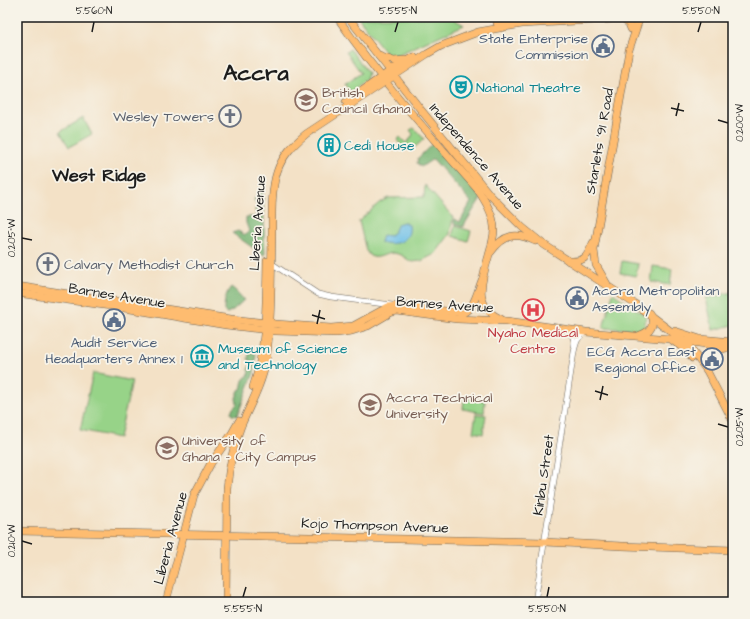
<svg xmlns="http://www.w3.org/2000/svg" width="750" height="619" viewBox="0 0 750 619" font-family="'Architects Daughter',sans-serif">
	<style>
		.green { fill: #97d388; stroke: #5a7852 }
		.forest { fill: #79b574; stroke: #4a6848 }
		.water { fill: #6cbfe8; stroke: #446e82 }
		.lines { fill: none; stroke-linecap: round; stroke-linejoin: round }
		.minor-casing { stroke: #676158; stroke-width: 6 }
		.major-casing { stroke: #676158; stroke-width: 8 }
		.minor { stroke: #fff; stroke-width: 5 }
		.major { stroke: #febc70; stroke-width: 7 }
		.ticks { fill: none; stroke: #1c1c1c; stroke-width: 1.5 }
		.labels { text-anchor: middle; stroke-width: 3.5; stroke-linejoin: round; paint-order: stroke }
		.service-label { font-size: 14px; fill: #4e5e75; stroke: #f7f3e8; text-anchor: end }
		.culture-label { font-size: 14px; fill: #0d838f; stroke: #f7f3e8; text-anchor: start }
		.education-label { font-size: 14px; fill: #785e54; stroke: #f7f3e8; text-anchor: start }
		.worship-label { font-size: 14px; fill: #5b616d; stroke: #f7f3e8; text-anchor: end }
		.street-label { font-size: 14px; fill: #1c1c1c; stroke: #f7f3e8 }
		.health-label { font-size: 14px; fill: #be3a42; stroke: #f7f3e8 }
		.district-label { font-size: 18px; font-weight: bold; fill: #1c1c1c; stroke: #f7f3e8 }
		.town-label { font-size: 22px; font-weight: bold; fill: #1c1c1c; stroke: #f7f3e8 }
		.neatline { fill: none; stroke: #1c1c1c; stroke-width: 1.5 }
		.ticks-label { font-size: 10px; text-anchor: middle; fill: #1c1c1c }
	</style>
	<rect width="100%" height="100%" fill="#f7f3e8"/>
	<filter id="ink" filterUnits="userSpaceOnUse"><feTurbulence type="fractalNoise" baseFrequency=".025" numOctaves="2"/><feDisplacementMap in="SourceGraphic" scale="8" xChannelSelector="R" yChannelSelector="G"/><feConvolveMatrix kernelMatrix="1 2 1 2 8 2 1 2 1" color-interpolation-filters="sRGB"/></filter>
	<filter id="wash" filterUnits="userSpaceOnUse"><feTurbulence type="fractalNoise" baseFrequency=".012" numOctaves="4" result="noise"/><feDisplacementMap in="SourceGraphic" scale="16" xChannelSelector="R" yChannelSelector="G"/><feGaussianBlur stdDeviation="0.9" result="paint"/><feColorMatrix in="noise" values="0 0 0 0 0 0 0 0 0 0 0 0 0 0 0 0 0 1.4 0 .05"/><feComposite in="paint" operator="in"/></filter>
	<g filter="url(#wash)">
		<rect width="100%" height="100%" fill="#f3e1c6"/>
		<g class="green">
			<path d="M358 17H450L464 25 399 54 389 57Z"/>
			<path d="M350 49 368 73 366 80 350 92 345 84 361 73 346 52Z"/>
			<path d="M83 118 92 134 69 147 60 132Z"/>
			<path d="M414 128 424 139C412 150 408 155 397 140L400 137 406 143 411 138 413 134 410 130Z"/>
			<path d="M425 185 453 217 450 234 435 254 421 261 412 262C407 260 403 255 398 254 387 250 380 261 370 256L366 251 359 221 379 203 388 198 424 197Z"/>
			<path d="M455 226 471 231 468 241 452 236Z"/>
			<path d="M622 261 638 264 636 276 620 273Z"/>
			<path d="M653 266 672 269 670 285 651 282Z"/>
			<path d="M733 292V325L713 330 706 298Z"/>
			<path d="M613 293 646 316 644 330 603 328Z"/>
			<path d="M93 373 132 381 119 438 80 430Z"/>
			<path d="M464 398 485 401 484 413 463 409Z"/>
			<path d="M476 414 486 415 483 434 473 432Z"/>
		</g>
		<g class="forest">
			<path d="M434 142 481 198 463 227 454 224V219L460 222 471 202 433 159 421 167 417 163 418 158Z"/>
			<path d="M263 192 265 254 263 255 232 233 238 231 245 235 249 231 246 223V217H257L255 210 258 205 254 200 258 193Z"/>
			<path d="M231 287 236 291 244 300 233 310 227 313 224 311C224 303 225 294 231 287Z"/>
			<path d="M252 352 256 354 254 373 237 416 232 415 231 413 233 408 237 404 236 398 239 390 241 389C243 384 241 379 248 376L249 373 248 369 252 362 248 359 249 354Z"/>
		</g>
		<path class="water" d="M403 222 409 225C412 243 393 246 380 242L382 235 391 236V234L394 232 398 224Z"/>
	</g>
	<g filter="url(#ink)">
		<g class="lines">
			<g class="minor-casing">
				<g id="minor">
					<path d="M271 263 318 294 331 297 392 305"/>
					<path d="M567 330C573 333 574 339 574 345"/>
					<path d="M535 602 574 352C576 343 577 337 586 332"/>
				</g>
			</g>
			<g class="major-casing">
				<g id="major">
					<path d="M337 17C379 78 429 134 478 190 485 201 493 213 494 227 496 256 460 301 501 319"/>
					<path d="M348 17 421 110 490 195 522 227 543 244 635 304 685 342 706 369 733 421"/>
					<path d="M623 19 629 24 631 29"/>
					<path d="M497 23 520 19 546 18"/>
					<path d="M379 56 394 61 405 60"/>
					<path d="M346 102 390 71 414 57"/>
					<path d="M491 252C504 234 516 232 535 241"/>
					<path d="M569 261C586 262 587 256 593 243"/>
					<path d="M607 284 596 265 594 250 629 50 640 17"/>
					<path d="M17 286 231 319 276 324 331 328 353 326 388 307 401 306 463 313C475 307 477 292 482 280"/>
					<path d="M17 293 118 307 226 325 276 331 337 333 352 331 368 326 390 313 397 311 457 319 507 321 586 332 671 339 733 348"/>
					<path d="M675 331 700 339 733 342"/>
					<path d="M640 335C650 332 657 323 649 313"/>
					<path d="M673 341 683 348 692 358"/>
					<path d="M706 369C708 356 713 351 726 348"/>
					<path d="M253 387C267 347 266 303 267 261"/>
					<path d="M17 531 545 542 622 546 733 550"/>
					<path d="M166 602 194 495 211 463 231 435 239 421"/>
					<path d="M226 602 227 488C229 467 233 446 241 426 250 405 262 384 266 361 272 319 271 277 272 235 272 215 271 190 277 172 282 156 293 145 306 134L427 54 441 46 478 32 522 24 648 17"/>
				</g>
			</g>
			<use href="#minor" class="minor"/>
			<use href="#major" class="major"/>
		</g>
	</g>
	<path class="ticks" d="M92 32 94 22M395 32 398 22M698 32 701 22M671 108 684 111M676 116 679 103M718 120 728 123M22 238 32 240M312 315 325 319M317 324 320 310M595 391 608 395M600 400 603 386M718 424 728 427M22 541 32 544M243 597 246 587M547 597 549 587"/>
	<defs>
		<g id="civic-ring" transform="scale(1.15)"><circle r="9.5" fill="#f7f3e8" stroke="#5c6f8a" stroke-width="1.5"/><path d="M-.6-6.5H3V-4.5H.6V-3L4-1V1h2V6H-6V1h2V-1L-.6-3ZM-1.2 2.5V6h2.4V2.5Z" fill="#5c6f8a"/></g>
		<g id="theatre-ring" transform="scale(1.15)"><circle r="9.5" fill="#f7f3e8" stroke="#0f9aa8" stroke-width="1.5"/><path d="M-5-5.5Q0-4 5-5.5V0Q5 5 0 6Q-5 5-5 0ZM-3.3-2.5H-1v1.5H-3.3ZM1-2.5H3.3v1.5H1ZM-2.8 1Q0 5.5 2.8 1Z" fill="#0f9aa8"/></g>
		<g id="university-ring" transform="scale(1.15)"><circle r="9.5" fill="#f7f3e8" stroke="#8d6e63" stroke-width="1.5"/><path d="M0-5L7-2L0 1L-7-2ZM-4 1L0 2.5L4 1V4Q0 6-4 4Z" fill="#8d6e63"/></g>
		<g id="church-ring" transform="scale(1.15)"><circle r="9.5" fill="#f7f3e8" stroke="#6b7280" stroke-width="1.5"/><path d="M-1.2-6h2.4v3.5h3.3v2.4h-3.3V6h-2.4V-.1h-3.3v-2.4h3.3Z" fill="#6b7280"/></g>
		<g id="building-ring" transform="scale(1.15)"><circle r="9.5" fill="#f7f3e8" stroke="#0f9aa8" stroke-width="1.5"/><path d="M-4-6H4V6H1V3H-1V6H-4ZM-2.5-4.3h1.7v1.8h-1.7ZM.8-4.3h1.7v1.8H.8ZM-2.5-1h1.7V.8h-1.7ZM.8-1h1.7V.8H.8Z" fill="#0f9aa8"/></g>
		<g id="hospital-ring" transform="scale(1.15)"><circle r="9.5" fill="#f7f3e8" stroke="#e0444e" stroke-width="1.5"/><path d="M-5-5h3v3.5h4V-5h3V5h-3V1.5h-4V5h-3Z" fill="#e0444e"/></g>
		<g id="museum-ring" transform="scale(1.15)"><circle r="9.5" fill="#f7f3e8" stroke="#0f9aa8" stroke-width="1.5"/><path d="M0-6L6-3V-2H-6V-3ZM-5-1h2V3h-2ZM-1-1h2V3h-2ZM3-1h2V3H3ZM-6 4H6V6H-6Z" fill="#0f9aa8"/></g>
	</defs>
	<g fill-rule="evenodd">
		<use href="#civic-ring" x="603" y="46"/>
		<use href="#theatre-ring" x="461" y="87"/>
		<use href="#university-ring" x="306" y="100"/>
		<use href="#church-ring" x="230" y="116"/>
		<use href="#building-ring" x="329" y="145"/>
		<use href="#church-ring" x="48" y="264"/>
		<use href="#civic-ring" x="577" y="298"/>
		<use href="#hospital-ring" x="533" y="310"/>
		<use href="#civic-ring" x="114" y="320"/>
		<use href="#museum-ring" x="202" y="356"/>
		<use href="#civic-ring" x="712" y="359"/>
		<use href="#university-ring" x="370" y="405"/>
		<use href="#university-ring" x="167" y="448"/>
	</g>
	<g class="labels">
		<g class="service-label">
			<text x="588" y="43">State Enterprise<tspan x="588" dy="16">Commission</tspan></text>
			<text x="592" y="295" text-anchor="start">Accra Metropolitan<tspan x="592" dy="16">Assembly</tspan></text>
			<text x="114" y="347" text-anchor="middle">Audit Service<tspan x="114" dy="16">Headquarters Annex 1</tspan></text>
			<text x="696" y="356">ECG Accra East<tspan x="696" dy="16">Regional Office</tspan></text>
		</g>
		<g class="culture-label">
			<text x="476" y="92">National Theatre</text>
			<text x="344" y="150">Cedi House</text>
			<text x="218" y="353">Museum of Science<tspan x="218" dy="16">and Technology</tspan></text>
		</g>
		<g class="education-label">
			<text x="322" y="97">British<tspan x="322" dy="16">Council Ghana</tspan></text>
			<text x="386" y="402">Accra Technical<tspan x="386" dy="16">University</tspan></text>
			<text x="182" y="445">University of<tspan x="182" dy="16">Ghana - City Campus</tspan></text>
		</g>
		<g class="worship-label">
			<text x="214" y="121">Wesley Towers</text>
			<text x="64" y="269" text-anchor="start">Calvary Methodist Church</text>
		</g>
		<g class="street-label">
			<text transform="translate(599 141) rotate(-80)" y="5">Starlets '91 Road</text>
			<text transform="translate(477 156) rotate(49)" y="5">Independence Avenue</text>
			<text transform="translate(257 223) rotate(-86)" y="5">Liberia Avenue</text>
			<text transform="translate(117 295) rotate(9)" y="5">Barnes Avenue</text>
			<text transform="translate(445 304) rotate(4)" y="5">Barnes Avenue</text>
			<text transform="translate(543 475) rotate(-82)" y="5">Kinbu Street</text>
			<text transform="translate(375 525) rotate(2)" y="5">Kojo Thompson Avenue</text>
			<text transform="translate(170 538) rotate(-75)" y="5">Liberia Avenue</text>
		</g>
		<g class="health-label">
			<text x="533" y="337">Nyaho Medical<tspan x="533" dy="16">Centre</tspan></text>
		</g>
		<g class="district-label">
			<text x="99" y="181">West Ridge</text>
		</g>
		<g class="town-label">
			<text x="256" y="80">Accra</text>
		</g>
	</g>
	<rect width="750" height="619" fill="none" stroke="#f7f3e8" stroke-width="44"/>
	<rect x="22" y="22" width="706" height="575" class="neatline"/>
	<g class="ticks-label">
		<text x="94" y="14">5.560°N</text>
		<text x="398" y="14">5.555°N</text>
		<text x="701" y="14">5.550°N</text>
		<text transform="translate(739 123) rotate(-90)" y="4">0.200°W</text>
		<text transform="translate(11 238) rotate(-90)" y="4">0.205°W</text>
		<text transform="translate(739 427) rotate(-90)" y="4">0.205°W</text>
		<text transform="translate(11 541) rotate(-90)" y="4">0.210°W</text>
		<text x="243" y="612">5.555°N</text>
		<text x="547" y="612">5.550°N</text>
	</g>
</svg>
